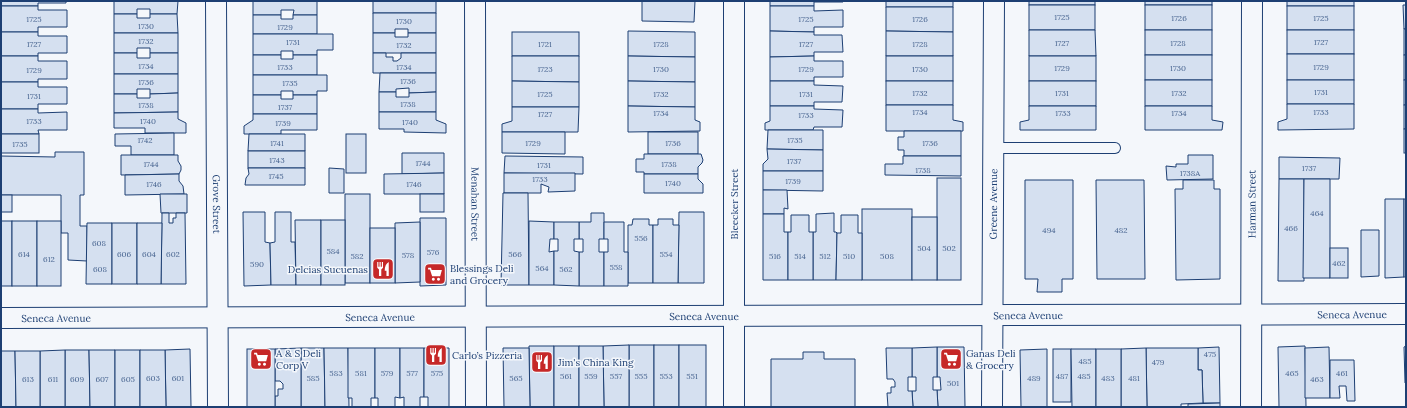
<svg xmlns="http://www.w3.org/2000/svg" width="1407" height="408" viewBox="0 0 1407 408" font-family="Lora,serif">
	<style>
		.building { fill: #d5e0f0; stroke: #1d3f73 }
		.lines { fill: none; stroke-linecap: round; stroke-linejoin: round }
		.service-casing { stroke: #1d3f73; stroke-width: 12 }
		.minor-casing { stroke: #1d3f73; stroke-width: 22 }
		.service { stroke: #f4f7fb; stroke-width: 10 }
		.minor { stroke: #f4f7fb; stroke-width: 20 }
		.labels { text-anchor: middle; stroke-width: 3; stroke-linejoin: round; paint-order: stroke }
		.number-label { font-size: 8px; fill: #4b6792 }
		.street-label { font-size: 10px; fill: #1d3f73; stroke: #f4f7fb }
		.poi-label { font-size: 10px; fill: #1d3f73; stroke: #f4f7fb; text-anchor: start }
	</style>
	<rect width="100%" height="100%" fill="#f4f7fb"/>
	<g class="building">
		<path d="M1 1H66V3H38V6H1Z"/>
		<path d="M114 1H178L177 14H150V9H137V14H114Z"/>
		<path d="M253 1H317V15H293L294 10H281V15H253Z"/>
		<rect x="373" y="1" width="63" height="12"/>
		<path d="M642 1H695L694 22 642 21Z"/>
		<path d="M770 1H843V2H814V6H770Z"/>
		<rect x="886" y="1" width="67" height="6"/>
		<rect x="1029" y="1" width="66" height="4"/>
		<rect x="1145" y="1" width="67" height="4"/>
		<rect x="1287" y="1" width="67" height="5"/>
		<rect x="1029" y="5" width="66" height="25"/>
		<rect x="1145" y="5" width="67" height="25"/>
		<path d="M1403 5H1406V29H1404Z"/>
		<path d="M1 6H38V10H67V27H38V32H1Z"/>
		<path d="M770 6H814V11L843 10V27H814V32L770 31Z"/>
		<rect x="1287" y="6" width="67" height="24"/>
		<path d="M886 7H953V32L886 31Z"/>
		<path d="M373 13H436V33H408V29H395V33H373Z"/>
		<path d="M114 14H137V18H150V14H177L178 33H114Z"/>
		<path d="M253 15H281V19H293V15H317V34H253Z"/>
		<rect x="1404" y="29" width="2" height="26"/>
		<path d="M1029 30H1095L1096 56H1029Z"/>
		<rect x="1145" y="30" width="67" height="25"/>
		<rect x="1287" y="30" width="67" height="24"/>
		<path d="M628 31 695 32V57L628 56Z"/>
		<path d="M770 31 814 32V35H842L843 52H814V56L770 57Z"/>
		<path d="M886 31 953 32V56H886Z"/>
		<path d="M1 32H38V36H67V53H38V56H1Z"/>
		<rect x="512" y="32" width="67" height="24"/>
		<path d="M114 33H178V53H150V48H137V53H114Z"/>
		<path d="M373 33H395V37H408V33H436V53H373Z"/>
		<path d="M253 34H333V50H317V55H293V51H281V55H253Z"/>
		<path d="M114 53H137V58H150V53H178V74H114Z"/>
		<path d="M373 53H386V57H393V61H397L401 58V53H436V73H373Z"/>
		<rect x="1287" y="54" width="67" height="26"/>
		<path d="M253 55H281V59H293V55H317V75H253Z"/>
		<rect x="1145" y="55" width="67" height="25"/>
		<rect x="1404" y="55" width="2" height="25"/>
		<path d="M1 56H38V61H67V79H38V82H1Z"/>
		<path d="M512 56H579V82L512 81Z"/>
		<path d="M628 56 695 57V82L628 81Z"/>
		<path d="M814 56V61H843V77H814V81H770V57Z"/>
		<rect x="886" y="56" width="67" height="25"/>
		<rect x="1029" y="56" width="67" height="25"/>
		<path d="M380 73H436V92L409 93V88L396 89V92H379Z"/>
		<path d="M114 74H178V93L150 94V89H137V94H114Z"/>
		<path d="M253 75H327V91H317V95H293V91H281V95H253Z"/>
		<rect x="1145" y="80" width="67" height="26"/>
		<rect x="1287" y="80" width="67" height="24"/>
		<rect x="1404" y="80" width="2" height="25"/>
		<path d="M512 81 579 82V107H512Z"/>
		<path d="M628 81 695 82V107L628 106Z"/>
		<path d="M770 81H814V85L843 86 842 102H814V106H770Z"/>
		<rect x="886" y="81" width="67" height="24"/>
		<rect x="1029" y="81" width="67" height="25"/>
		<path d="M1 82H38V87H67V104H38V109H1Z"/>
		<path d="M379 92H396V97H409V93L436 92V112H379Z"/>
		<path d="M178 93V112L114 113V94H137V98H150V94Z"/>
		<path d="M253 95H281V99H293V95H317V114H253Z"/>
		<path d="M1287 104H1354V129L1278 130V122L1287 119Z"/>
		<path d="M886 105H953V120L963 122V131H886Z"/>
		<rect x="1404" y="105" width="2" height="24"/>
		<path d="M628 106 695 107V120L700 122V131L628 132Z"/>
		<path d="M770 106H814V109L843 110 842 127H814L813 130H765V123L770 121Z"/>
		<path d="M1029 106H1096V130H1020V122L1029 120Z"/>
		<path d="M1145 106H1212V120L1223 122 1222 130H1145Z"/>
		<path d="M512 107H579L578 132H502V124L512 121Z"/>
		<path d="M1 109H38V113L67 112V130H38L39 134H1Z"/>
		<path d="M178 112V119L186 123V133H145V128H114V113Z"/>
		<path d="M379 112H436V120L446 124V133L404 132V129H379Z"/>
		<path d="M253 114H317V130H281V134H244V126L253 120Z"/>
		<rect x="1404" y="129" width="2" height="24"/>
		<path d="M768 130H823V150L767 149Z"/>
		<path d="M904 131H961V156H904V150H898V137H904Z"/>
		<path d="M502 132H565V154L502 153Z"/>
		<rect x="648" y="132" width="50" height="22"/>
		<path d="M174 133V155H131V146H115V134Z"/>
		<rect x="1" y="134" width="38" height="19"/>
		<path d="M249 134H305V151H248Z"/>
		<rect x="346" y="134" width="20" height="39"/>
		<path d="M767 149 823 150V171H763V164L768 159Z"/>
		<rect x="248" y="151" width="57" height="17"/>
		<path d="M55 152H84V195H80V226H87V261L68 260V233H61V195H1V156L55 157Z"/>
		<path d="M402 153H444V173L402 174Z"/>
		<path d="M644 154H701L703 160 702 163 698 167V174H644V172H636V159H644Z"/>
		<path d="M121 155H178V161L181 166V170L179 174 121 175Z"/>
		<path d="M1188 155H1213V179L1167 180 1166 166 1176 167V164H1188Z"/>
		<path d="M505 156 583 157V174L504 173Z"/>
		<path d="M903 156H961V176L885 175V164H903Z"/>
		<path d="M1279 157 1340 158 1339 179H1279Z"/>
		<path d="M248 168H305V185H245L246 178 249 174Z"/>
		<path d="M329 168 344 169V193H329Z"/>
		<path d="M763 171H823V191L763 190Z"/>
		<path d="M444 173V194H384V174Z"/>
		<path d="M504 173H575V191L548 192 549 187 541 184V193H504Z"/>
		<path d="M179 174V181L183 186 184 194 125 195V175Z"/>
		<path d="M644 174H698V179L703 184V193H644Z"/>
		<rect x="937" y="178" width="24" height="102"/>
		<path d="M1279 179H1304V281H1278Z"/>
		<path d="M1304 179H1330V278H1303Z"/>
		<path d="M1025 180H1073V279H1062V292H1037L1038 279H1025Z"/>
		<path d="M1096 180H1144L1145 279H1097Z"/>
		<path d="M1183 180H1214V189H1220V279L1176 280 1175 189H1183Z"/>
		<path d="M763 190H787L788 209 784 208V214H763Z"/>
		<path d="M503 193H528L529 285H501Z"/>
		<path d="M160 194H187V213H161Z"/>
		<rect x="345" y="194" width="25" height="89"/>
		<rect x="420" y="194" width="24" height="18"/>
		<rect x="1" y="195" width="11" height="17"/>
		<path d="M1385 199H1404V277L1385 278Z"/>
		<rect x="1404" y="199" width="2" height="78"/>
		<rect x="862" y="209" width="50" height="71"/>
		<path d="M243 212H265V242L270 243 271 285 244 286Z"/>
		<path d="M275 212H291V242H295L296 285H271L270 243 275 242Z"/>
		<path d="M679 212H704V283H678Z"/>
		<path d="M162 213H169V223H173V218H176V213H185L186 284H161Z"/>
		<path d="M591 213H604V239H599V252H604V286H579V252H583V239H579V222H591Z"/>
		<path d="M834 213V232H836L837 233 836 280H813V232H816V214Z"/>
		<path d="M763 214H784V232H788V280H763Z"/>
		<path d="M791 215H809V232H813V280H788V232H791Z"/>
		<path d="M841 215H858V233H862V280H836L837 233H841Z"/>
		<rect x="912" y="217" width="25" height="63"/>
		<path d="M420 218H446V285L420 286Z"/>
		<path d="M633 219H649V225H653V283H628V225H632Z"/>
		<path d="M658 219H673V225H679L678 283H653V225H658Z"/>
		<path d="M295 220H321V285H296Z"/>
		<rect x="321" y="220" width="24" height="65"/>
		<rect x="1" y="221" width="11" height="65"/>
		<rect x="12" y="221" width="25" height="65"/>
		<rect x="37" y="221" width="24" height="65"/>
		<path d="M529 221 554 222V239H550L549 252 554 251V285H529Z"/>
		<path d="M420 222V282L395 283V223Z"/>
		<path d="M554 222H579V239H574V251L579 252V286L554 285V251H558V239H554Z"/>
		<path d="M604 222H624V252H628V286H604V252H608V239H604Z"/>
		<path d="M87 223H112V284H86Z"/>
		<rect x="112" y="223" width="25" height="61"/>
		<path d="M137 223H162L161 284H137Z"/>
		<rect x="370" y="228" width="25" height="55"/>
		<path d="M1361 230H1379V276L1361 277Z"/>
		<rect x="1330" y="248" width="18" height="30"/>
		<rect x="629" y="345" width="25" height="62"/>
		<path d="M629 345V407H604L603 346Z"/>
		<rect x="654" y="345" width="25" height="62"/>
		<rect x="679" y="345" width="27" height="62"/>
		<path d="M529 346H554V407H530Z"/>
		<rect x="554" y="346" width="25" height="61"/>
		<path d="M579 346H603L604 407H579Z"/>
		<path d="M1305 346 1306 407H1279L1278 347Z"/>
		<path d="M1406 346V383H1405L1404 347Z"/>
		<path d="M937 347H964L965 407H938L937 390H941L940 377H937Z"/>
		<path d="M937 347V377H933V390H937L938 407H913L912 391H916V377H912V348Z"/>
		<path d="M1219 347 1220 403H1203L1202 370H1198V348Z"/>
		<path d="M1329 347 1330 398H1305V348Z"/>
		<path d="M301 348H324L325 407H301Z"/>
		<path d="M301 348V407H275V396H278V389H283V384L280 381H275V349Z"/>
		<path d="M324 348H348L349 407H325Z"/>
		<path d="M348 348H375V398H371V407H352V398H348Z"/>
		<path d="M375 348H400V398L395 397V407H378V398H375Z"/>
		<path d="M400 348H424V397H420V407H404V397L400 398Z"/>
		<path d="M424 348H449V407H428V397H424Z"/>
		<path d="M503 348H529L530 407H504Z"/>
		<path d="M886 348H912V377H908V391H912L913 407H888L887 393H891V387H895V382L893 379H887Z"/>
		<path d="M1146 348H1198V370H1202L1203 403 1181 404V407H1147Z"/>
		<path d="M1146 348 1147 407H1121V349Z"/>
		<path d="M190 349 191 407H166L165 350Z"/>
		<rect x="247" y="349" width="28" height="58"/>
		<path d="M1047 349V407H1021L1020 350Z"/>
		<rect x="1053" y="349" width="18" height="53"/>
		<path d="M1071 349H1096V407H1072Z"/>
		<rect x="1096" y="349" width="25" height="58"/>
		<path d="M65 350H89L90 407H65Z"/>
		<path d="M65 350V407H40V351Z"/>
		<path d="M89 350H115V407H90Z"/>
		<rect x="115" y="350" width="25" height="57"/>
		<path d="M140 350H165L166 407H140Z"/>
		<path d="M1 351H15L16 407H1Z"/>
		<path d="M15 351H40V407H16Z"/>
		<path d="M803 352H824V359H855V407H771V359H803Z"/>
		<path d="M1330 360H1354L1355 401H1347L1346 386H1339L1340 398H1330Z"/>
		<path d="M1220 403V407H1188V404Z"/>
	</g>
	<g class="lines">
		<g class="service-casing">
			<path id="service" d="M993 148H1115"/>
		</g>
		<g class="minor-casing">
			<g id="minor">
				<path id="s1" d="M216 1 218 407"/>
				<path id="s2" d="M475 1 476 407"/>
				<path id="s3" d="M1 318 1406 314"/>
				<path d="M734 407V1"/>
				<path id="s4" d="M992 407 994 1"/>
				<path id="s5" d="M1251 407 1252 1"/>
			</g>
		</g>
		<use href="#service" class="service"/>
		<use href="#minor" class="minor"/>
	</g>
	<defs>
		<g id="restaurant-square" transform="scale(1.15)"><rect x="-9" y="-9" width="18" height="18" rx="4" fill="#c62828" stroke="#f4f7fb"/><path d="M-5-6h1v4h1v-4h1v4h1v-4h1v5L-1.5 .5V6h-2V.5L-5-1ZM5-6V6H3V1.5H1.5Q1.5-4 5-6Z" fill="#fff"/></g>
		<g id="supermarket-square" transform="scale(1.15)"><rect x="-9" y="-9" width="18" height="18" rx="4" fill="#c62828" stroke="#f4f7fb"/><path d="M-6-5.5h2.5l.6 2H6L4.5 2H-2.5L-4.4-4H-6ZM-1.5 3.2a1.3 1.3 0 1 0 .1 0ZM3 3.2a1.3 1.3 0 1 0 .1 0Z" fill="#fff"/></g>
	</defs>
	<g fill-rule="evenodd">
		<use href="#restaurant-square" x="383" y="269"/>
		<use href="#supermarket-square" x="435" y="274"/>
		<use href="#restaurant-square" x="436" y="355"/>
		<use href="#supermarket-square" x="261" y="359"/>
		<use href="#supermarket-square" x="951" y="359"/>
		<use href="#restaurant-square" x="542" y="362"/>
	</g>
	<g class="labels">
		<g class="number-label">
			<text x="1062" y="20">1725</text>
			<text x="1179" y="21">1726</text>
			<text x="1321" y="21">1725</text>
			<text x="34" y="22">1725</text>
			<text x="806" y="22">1725</text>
			<text x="920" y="22">1726</text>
			<text x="404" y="24">1730</text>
			<text x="146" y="29">1730</text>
			<text x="285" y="30">1729</text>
			<text x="146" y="44">1732</text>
			<text x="293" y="45">1731</text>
			<text x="1321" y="45">1727</text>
			<text x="1062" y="46">1727</text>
			<text x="1178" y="46">1728</text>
			<text x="34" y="47">1727</text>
			<text x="545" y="47">1721</text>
			<text x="661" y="47">1728</text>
			<text x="806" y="47">1727</text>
			<text x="920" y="47">1728</text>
			<text x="404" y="48">1732</text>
			<text x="146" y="69">1734</text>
			<text x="285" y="70">1733</text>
			<text x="404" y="70">1734</text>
			<text x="1321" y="70">1729</text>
			<text x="1062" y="71">1729</text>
			<text x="1178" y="71">1730</text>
			<text x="545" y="72">1723</text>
			<text x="661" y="72">1730</text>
			<text x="806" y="72">1729</text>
			<text x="920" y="72">1730</text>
			<text x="34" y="73">1729</text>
			<text x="408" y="84">1736</text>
			<text x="146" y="85">1736</text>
			<text x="290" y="86">1735</text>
			<text x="1321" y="95">1731</text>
			<text x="920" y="96">1732</text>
			<text x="1062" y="96">1731</text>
			<text x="1179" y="96">1732</text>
			<text x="545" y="97">1725</text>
			<text x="661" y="97">1732</text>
			<text x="806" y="97">1731</text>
			<text x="34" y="99">1731</text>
			<text x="408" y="107">1738</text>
			<text x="146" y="108">1738</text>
			<text x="285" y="110">1737</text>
			<text x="920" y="115">1734</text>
			<text x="1321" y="115">1733</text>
			<text x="661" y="116">1734</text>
			<text x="1063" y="116">1733</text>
			<text x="1179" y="116">1734</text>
			<text x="545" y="117">1727</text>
			<text x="806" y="118">1733</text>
			<text x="34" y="124">1733</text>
			<text x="148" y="124">1740</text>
			<text x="410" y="125">1740</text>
			<text x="283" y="126">1739</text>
			<text x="145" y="143">1742</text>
			<text x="795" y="143">1735</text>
			<text x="277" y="146">1741</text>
			<text x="533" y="146">1729</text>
			<text x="673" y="146">1736</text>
			<text x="930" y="146">1736</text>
			<text x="20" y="147">1735</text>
			<text x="277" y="163">1743</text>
			<text x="794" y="164">1737</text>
			<text x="423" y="166">1744</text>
			<text x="151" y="167">1744</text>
			<text x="669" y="167">1738</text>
			<text x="544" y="168">1731</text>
			<text x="1309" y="171">1737</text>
			<text x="923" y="173">1738</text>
			<text x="1190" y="176">1738A</text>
			<text x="276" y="179">1745</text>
			<text x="540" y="182">1733</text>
			<text x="793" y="184">1739</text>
			<text x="673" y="186">1740</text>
			<text x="154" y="187">1746</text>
			<text x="414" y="187">1746</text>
			<text x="1317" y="216">464</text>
			<text x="1291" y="231">466</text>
			<text x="1049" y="233">494</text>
			<text x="1121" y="233">482</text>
			<text x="641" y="241">556</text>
			<text x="99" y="246">608</text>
			<text x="924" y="251">504</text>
			<text x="949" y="251">502</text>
			<text x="333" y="254">584</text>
			<text x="433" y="255">576</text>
			<text x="24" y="257">614</text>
			<text x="124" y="257">606</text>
			<text x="149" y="257">604</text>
			<text x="173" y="257">602</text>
			<text x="515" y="257">566</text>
			<text x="666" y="257">554</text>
			<text x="408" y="258">578</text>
			<text x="357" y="259">582</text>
			<text x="775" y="259">516</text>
			<text x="800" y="259">514</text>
			<text x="825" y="259">512</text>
			<text x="849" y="259">510</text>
			<text x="887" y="259">508</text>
			<text x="49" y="262">612</text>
			<text x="1339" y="266">462</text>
			<text x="257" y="267">590</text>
			<text x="616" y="270">558</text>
			<text x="542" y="271">564</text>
			<text x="100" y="272">608</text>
			<text x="566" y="272">562</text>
			<text x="1210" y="357">475</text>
			<text x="1085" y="364">485</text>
			<text x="1158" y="365">479</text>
			<text x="336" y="376">583</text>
			<text x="361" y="376">581</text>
			<text x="387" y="376">579</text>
			<text x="412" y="376">577</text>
			<text x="437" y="376">575</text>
			<text x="1292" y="376">465</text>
			<text x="1342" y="376">461</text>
			<text x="566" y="379">561</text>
			<text x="591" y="379">559</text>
			<text x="616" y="379">557</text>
			<text x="641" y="379">555</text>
			<text x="666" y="379">553</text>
			<text x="692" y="379">551</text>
			<text x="1062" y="379">487</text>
			<text x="1084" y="379">485</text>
			<text x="153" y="381">603</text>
			<text x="178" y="381">601</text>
			<text x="313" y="381">585</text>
			<text x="516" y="381">565</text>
			<text x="1034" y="381">489</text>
			<text x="1108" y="381">483</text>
			<text x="1134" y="381">481</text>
			<text x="28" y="382">613</text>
			<text x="53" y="382">611</text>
			<text x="77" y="382">609</text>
			<text x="102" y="382">607</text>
			<text x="128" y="382">605</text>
			<text x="1317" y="382">463</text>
			<text x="953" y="386">501</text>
		</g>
		<g class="street-label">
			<text dy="4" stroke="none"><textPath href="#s1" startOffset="203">Grove Street</textPath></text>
			<text dy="4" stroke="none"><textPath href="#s2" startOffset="203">Menahan Street</textPath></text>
			<text transform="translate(734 204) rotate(-90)" y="4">Bleecker Street</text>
			<text dy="4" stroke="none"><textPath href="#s4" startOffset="203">Greene Avenue</textPath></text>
			<text dy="4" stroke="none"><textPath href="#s5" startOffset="203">Harman Street</textPath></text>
			<text dy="4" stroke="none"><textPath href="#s3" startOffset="1351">Seneca Avenue</textPath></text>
			<text dy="4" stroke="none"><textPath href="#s3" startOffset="1027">Seneca Avenue</textPath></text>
			<text dy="4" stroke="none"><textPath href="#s3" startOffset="703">Seneca Avenue</textPath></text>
			<text dy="4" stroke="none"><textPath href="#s3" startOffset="379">Seneca Avenue</textPath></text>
			<text dy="4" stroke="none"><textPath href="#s3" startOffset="55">Seneca Avenue</textPath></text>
		</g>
		<g class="poi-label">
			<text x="450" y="272">Blessings Deli<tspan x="450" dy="12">and Grocery</tspan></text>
			<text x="368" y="273" text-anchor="end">Delcias Sucuenas</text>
			<text x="276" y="357">A &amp; S Deli<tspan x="276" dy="12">Corp V</tspan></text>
			<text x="966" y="357">Ganas Deli<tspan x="966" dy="12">&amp; Grocery</tspan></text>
			<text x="452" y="359">Carlo’s Pizzeria</text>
			<text x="558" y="366">Jim's China King</text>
		</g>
	</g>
	<rect width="1407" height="408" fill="none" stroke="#1d3f73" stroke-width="4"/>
</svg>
